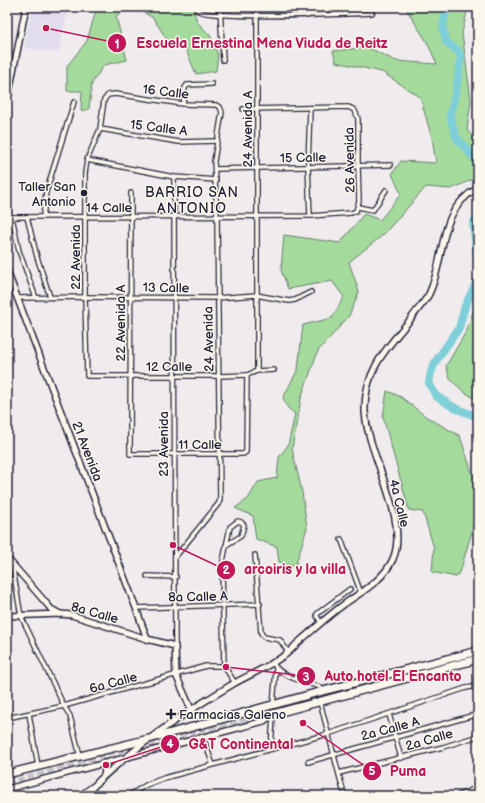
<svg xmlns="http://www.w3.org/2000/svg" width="485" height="803" viewBox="0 0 485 803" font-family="'Balsamiq Sans',sans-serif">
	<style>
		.built { fill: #e2dded }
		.green { fill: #a5da9d; stroke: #647e6c }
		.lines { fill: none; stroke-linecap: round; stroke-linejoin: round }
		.river { stroke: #7fcfd9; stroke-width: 8 }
		.highway-tunnel { stroke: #c7c3c9; stroke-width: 7; stroke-dasharray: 7 3.5; stroke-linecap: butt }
		.street-casing { stroke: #22223b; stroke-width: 6 }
		.secondary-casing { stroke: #22223b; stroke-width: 8 }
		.highway-casing { stroke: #22223b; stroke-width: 10 }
		.street { stroke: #fbf7ec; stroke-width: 3.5 }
		.secondary { stroke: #fbf7ec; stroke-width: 5 }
		.highway { stroke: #fbf7ec; stroke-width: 7 }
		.poi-dot { fill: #22223b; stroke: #fbf7ec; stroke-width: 1.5 }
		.labels { text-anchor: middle; stroke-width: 3; stroke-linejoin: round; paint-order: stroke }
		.street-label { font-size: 13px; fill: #22223b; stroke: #fbf7ec }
		.poi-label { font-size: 13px; fill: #22223b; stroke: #fbf7ec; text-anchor: end }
		.neighbourhood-label { font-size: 14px; letter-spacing: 1px; fill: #22223b; stroke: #fbf7ec }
		.leader { fill: none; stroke: #c2185b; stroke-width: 1.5 }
		.callout-dot { fill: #c2185b; stroke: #fbf7ec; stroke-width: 1.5 }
		.mark-label { font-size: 12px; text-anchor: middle; font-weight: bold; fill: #fff }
		.callout-label { font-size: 14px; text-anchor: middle; font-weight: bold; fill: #c2185b; stroke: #fbf7ec; stroke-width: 3; stroke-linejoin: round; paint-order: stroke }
	</style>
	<rect width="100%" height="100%" fill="#f0ebec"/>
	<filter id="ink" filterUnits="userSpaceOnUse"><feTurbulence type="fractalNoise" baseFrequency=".025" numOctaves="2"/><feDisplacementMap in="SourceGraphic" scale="8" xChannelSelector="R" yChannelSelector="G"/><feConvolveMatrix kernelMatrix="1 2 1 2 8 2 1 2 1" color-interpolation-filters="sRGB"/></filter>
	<g filter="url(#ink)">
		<path class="built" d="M33 7H69L58 52 24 48Z"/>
		<g class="green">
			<path d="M97 7H129L116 16 127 60 104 65 92 83 89 109 81 111 82 91H67V66L87 41Z"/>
			<path d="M135 7H192L198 23 210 35 218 55 216 71 196 74 184 45 168 41 153 18Z"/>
			<path d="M405 7H468L462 33 471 100 467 130 478 142V177L451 189 426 187 383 235 349 262 359 292 349 316 318 351 301 398 292 449 302 492 307 528 295 567 279 562 277 547 256 539 253 516 235 508 248 499 258 482 277 478 279 457 288 445 295 414 288 408 283 398 298 369 303 325 332 318 344 297 332 281 288 289 281 270 284 235 340 243 364 214 380 220 401 194 392 174 401 161 436 163 432 138 420 97 382 72 336 62 333 51 367 47 396 61 437 64 427 42Z"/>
			<path d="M478 297V401L463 391 450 379 446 366 467 330Z"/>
			<path d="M387 391 401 397 425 416 460 436 477 488 472 531 461 569 456 577 432 572 434 548 423 512 409 510 383 417Z"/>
		</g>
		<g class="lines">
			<g class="river">
				<path d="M447 7 443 26 446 42 457 50 461 56 456 90 450 116 456 137 478 162"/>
				<path d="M478 217 473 223 478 263"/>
				<path d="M478 279 465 306 459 328 436 361 431 372 429 383 436 396 455 408 478 417"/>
			</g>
			<path class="highway-tunnel" d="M7 784 262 717"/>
			<g class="street-casing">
				<g id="street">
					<path d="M197 7V10C206 20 349 14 372 13"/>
					<path d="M220 7 223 60"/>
					<path d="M307 16V7"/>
					<path d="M183 104 185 88 187 85 212 84"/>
					<path d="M310 108 308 166 310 216"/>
					<path d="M100 129 179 142 217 141"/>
					<path d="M87 160 174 177 216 180"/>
					<path d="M215 169 391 165"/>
					<path d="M174 177 175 646"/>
					<path d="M131 193 130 454H243L246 452 247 375"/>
					<path d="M358 207 373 210 386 190"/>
					<path d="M7 217 310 216 351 213 356 211 359 201 358 166V119C356 112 355 109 348 107L243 109"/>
					<path d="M12 217 19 251 36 298"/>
					<path d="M27 217 37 257 50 297"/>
					<path d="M43 217 46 192 74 102"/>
					<path d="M17 298 85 297 217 298 256 295 289 301 295 300 311 292"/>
					<path d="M257 371V7"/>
					<path d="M341 539 361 593"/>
					<path d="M226 545 241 536 244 525 241 522 238 521 230 527 222 566 224 666 235 683"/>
					<path d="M255 555 261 633 264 637 280 640 288 652"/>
					<path d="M176 556 219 503 220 499 217 217 214 161 222 112 220 107 216 105 183 104 115 94 108 95 104 100 100 129 87 160 85 173V297L87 376H219L247 375 257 371 274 370"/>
					<path d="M7 564H12L21 616 64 706 70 716 80 756"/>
					<path d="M147 576 176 577"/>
					<path d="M136 608 260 604"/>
					<path d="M321 623 317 616V614L350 589"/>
					<path d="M273 663C281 678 305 681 320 687L323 691"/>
					<path d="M320 702 343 790"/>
					<path d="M273 705 276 669"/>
					<path d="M29 714 38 766"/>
					<path d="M389 714 401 758"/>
					<path d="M7 718 64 706 206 666H224"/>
					<path d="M203 737 213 765"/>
					<path d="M271 749 273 715"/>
					<path d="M308 762 478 714"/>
					<path d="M339 773 443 747 478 736"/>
					<path d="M79 796 92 786"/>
					<path d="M128 796 146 785 164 778 328 734 466 688 478 686"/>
					<path d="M457 796 478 787"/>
				</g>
			</g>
			<g class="secondary-casing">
				<g id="secondary">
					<path d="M7 102 26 7"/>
					<path d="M7 271 136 608 147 639"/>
					<path d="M7 558 46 603 51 609 60 614"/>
					<path d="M7 616 60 614 72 615 147 639 175 646 176 675 191 709"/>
					<path d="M103 763 105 769 104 776"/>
					<path d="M7 789 264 721 270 716"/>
					<path d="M86 796C96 781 110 771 123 760 157 731 194 707 233 684 249 675 266 668 282 657 289 653 294 646 300 641 314 629 328 616 343 605 361 592 383 581 393 559 410 519 367 455 365 411 364 371 386 349 410 320 416 311 424 303 429 294 447 256 436 211 478 188"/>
				</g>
			</g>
			<g class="highway-casing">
				<g id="highway">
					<path d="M262 717 478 659"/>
					<path d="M7 774 149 739 323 691 478 651"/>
				</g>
			</g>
			<use href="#street" class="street"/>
			<use href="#secondary" class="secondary"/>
			<use href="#highway" class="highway"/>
		</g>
	</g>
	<g class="poi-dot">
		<circle cx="84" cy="193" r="4"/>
		<path d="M169 708h4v4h4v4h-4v4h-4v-4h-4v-4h4z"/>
	</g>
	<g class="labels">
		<g class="street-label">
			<text transform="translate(166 91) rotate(7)" y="5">16 Calle</text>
			<text transform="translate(159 127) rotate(7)" y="5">15 Calle A</text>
			<text transform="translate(247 129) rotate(-90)" y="5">24 Avenida A</text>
			<text transform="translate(303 157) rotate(-1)" y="5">15 Calle</text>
			<text transform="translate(349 160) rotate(-91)" y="5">26 Avenida</text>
			<text x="109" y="212">14 Calle</text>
			<text transform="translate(75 257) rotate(-90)" y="5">22 Avenida</text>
			<text transform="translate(166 287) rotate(1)" y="5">13 Calle</text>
			<text transform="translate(120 323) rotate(-90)" y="5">22 Avenida A</text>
			<text transform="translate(208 339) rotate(-91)" y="5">24 Avenida</text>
			<text x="169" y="371">12 Calle</text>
			<text transform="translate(163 444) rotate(-90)" y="5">23 Avenida</text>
			<text x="200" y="449">11 Calle</text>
			<text transform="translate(88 451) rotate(69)" y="5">21 Avenida</text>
			<text transform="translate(400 503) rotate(76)" y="5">4a Calle</text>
			<text transform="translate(198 596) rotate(-1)" y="5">8a Calle A</text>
			<text transform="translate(95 612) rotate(16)" y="5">8a Calle</text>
			<text transform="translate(113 682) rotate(-15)" y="5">6a Calle</text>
			<text transform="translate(390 728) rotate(-15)" y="5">2a Calle A</text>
			<text transform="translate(429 739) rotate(-16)" y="5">2a Calle</text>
		</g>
		<g class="poi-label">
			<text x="76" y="191">Taller San<tspan x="76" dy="15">Antonio</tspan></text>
			<text x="179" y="719" text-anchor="start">Farmacias Galeno</text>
		</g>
		<g class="neighbourhood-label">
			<text x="192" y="197">BARRIO SAN<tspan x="192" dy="16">ANTONIO</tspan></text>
		</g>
	</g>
	<path class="leader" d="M46 28L117 43M173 545L226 570M226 667L306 676M106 765L170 744M303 723L372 771"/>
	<g class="callout-dot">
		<circle cx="46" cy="28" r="4"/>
		<circle cx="173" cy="545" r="4"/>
		<circle cx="226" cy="667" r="4"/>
		<circle cx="106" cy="765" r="4"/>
		<circle cx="303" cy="723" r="4"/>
		<circle cx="117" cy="43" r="10"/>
		<circle cx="226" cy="570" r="10"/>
		<circle cx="306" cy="676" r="10"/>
		<circle cx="170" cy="744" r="10"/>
		<circle cx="372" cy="771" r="10"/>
	</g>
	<g class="mark-label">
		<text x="117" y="48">1</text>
		<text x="226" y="574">2</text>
		<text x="306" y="681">3</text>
		<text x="170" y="748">4</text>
		<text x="372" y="775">5</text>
	</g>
	<g class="callout-label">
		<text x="262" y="48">Escuela Ernestina Mena Viuda de Reitz</text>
		<text x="295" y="574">arcoiris y la villa</text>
		<text x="393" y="681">Auto hotel El Encanto</text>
		<text x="241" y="749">G&amp;T Continental</text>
		<text x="408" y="776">Puma</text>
	</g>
	<rect width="485" height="803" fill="none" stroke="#fbf7ec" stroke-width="24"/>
	<rect x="12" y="12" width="461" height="779" fill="none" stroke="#22223b" stroke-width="1.5" filter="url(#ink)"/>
</svg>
